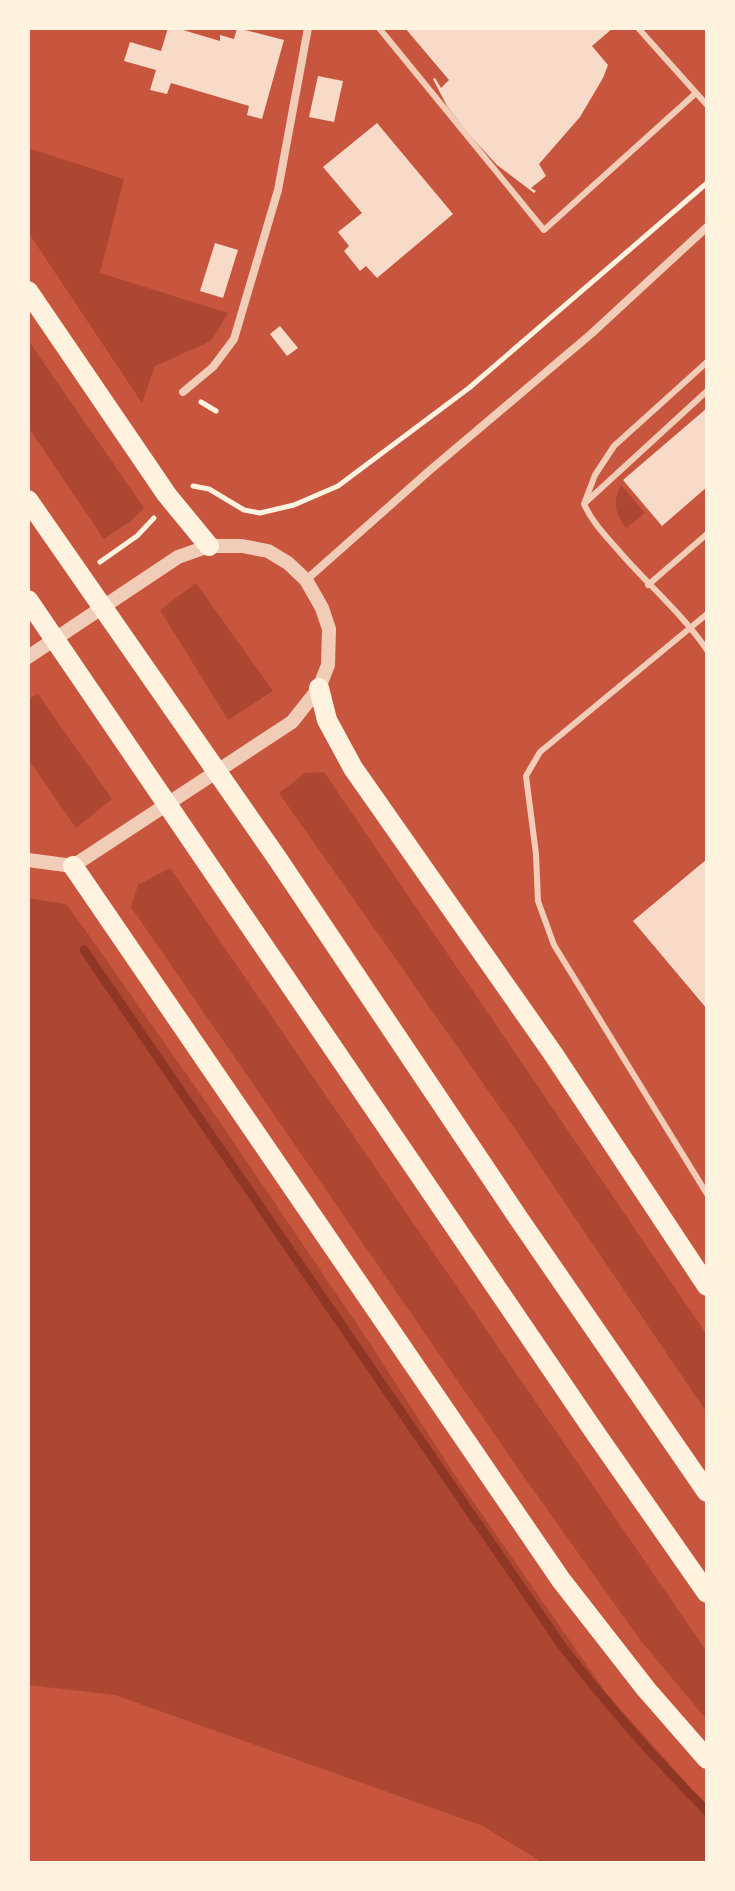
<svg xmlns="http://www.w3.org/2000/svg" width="735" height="1891" viewBox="0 0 735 1891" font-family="'Exo 2',sans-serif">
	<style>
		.green { fill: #ae4732 }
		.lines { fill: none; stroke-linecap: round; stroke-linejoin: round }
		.stream { stroke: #8f3625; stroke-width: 9 }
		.building { fill: #f7dbc8 }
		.path { stroke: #fff3e0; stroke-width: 5 }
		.service { stroke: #f1ccb7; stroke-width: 6 }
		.minor { stroke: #f1ccb7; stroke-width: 8 }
		.tertiary { stroke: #f1ccb7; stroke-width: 14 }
		.primary { stroke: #fff3e0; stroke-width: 20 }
	</style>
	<rect width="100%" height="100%" fill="#c8553d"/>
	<g class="green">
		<path d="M28 148 124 179 100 273 228 313 211 341 155 366 142 403 28 232Z"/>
		<path d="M28 340 144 508 131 521 104 539 28 427Z"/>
		<path d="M621 485 645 513 626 528C615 514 612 502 621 485Z"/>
		<path d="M196 583 273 691 228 720 160 610Z"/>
		<path d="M38 694 112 799 76 828 28 759V699Z"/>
		<path d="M324 772 707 1335V1413L513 1126 279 793 305 773Z"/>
		<path d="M170 868 707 1652V1720L641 1641 517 1467 131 907 138 885Z"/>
		<path d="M28 898 66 904 86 931 224 1128 371 1345 456 1477 607 1694 707 1806V1863H543L483 1826 115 1695 28 1685Z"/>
	</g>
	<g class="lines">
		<path class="stream" d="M84 950 562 1646C607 1705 655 1759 707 1811"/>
	</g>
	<g class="building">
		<path d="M168 28H184L183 30 220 41V35L234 39 237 28 284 40 262 119 247 115 249 106 171 83 167 94 150 90 156 70 124 61 130 42 161 51Z"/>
		<path d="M405 28H613L592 46 608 65 603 78 580 117 539 164 546 176 531 188 536 191 534 193 497 165 466 131 447 106 433 79 435 78 441 88 449 80Z"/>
		<path d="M318 76 343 81 334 122 309 117Z"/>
		<path d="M377 123 453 214 377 278 366 266 360 271 344 251 349 246 338 232 362 213 323 167Z"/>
		<path d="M215 243 238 250 223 298 200 291Z"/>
		<path d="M280 326 298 348 287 356 270 334Z"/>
		<path d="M707 408V487L662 526 623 480Z"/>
		<path d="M707 859V1009L633 921Z"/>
	</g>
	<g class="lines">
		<g class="path">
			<path d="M201 402 216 411"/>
			<path d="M193 486 209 489 244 510 260 513 294 505 338 486 469 388 707 183"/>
			<path d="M100 562 137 536 154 518"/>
		</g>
		<g class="service">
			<path d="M379 28 544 230 696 93"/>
			<path d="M638 28 707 105"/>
			<path d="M707 362 614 446 595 475 584 504C592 522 605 535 618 550 647 584 682 613 707 650"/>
			<path d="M586 502 707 391"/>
			<path d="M648 585 707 534"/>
			<path d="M707 614 540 752 526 776 536 854 538 901 554 945 707 1194"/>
		</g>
		<g class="minor">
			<path d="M183 392 213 367 234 339 278 190 308 28"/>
			<path d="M306 580 429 471 591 334 707 227"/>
		</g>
		<path class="tertiary" d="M28 657 178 557 209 546H242L268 551 288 563 306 580 322 608 329 629 328 665 319 688 292 722 73 866 28 860"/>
		<g class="primary">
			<path d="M28 291 167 495 209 546"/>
			<path d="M28 500 277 858 519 1219 707 1492"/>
			<path d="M28 600 596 1434 707 1593"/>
			<path d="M319 688 327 720 353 768 554 1055 707 1286"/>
			<path d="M73 866 561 1580 646 1689 707 1759"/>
		</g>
	</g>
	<rect width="735" height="1891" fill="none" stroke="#fff3e0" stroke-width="60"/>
</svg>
